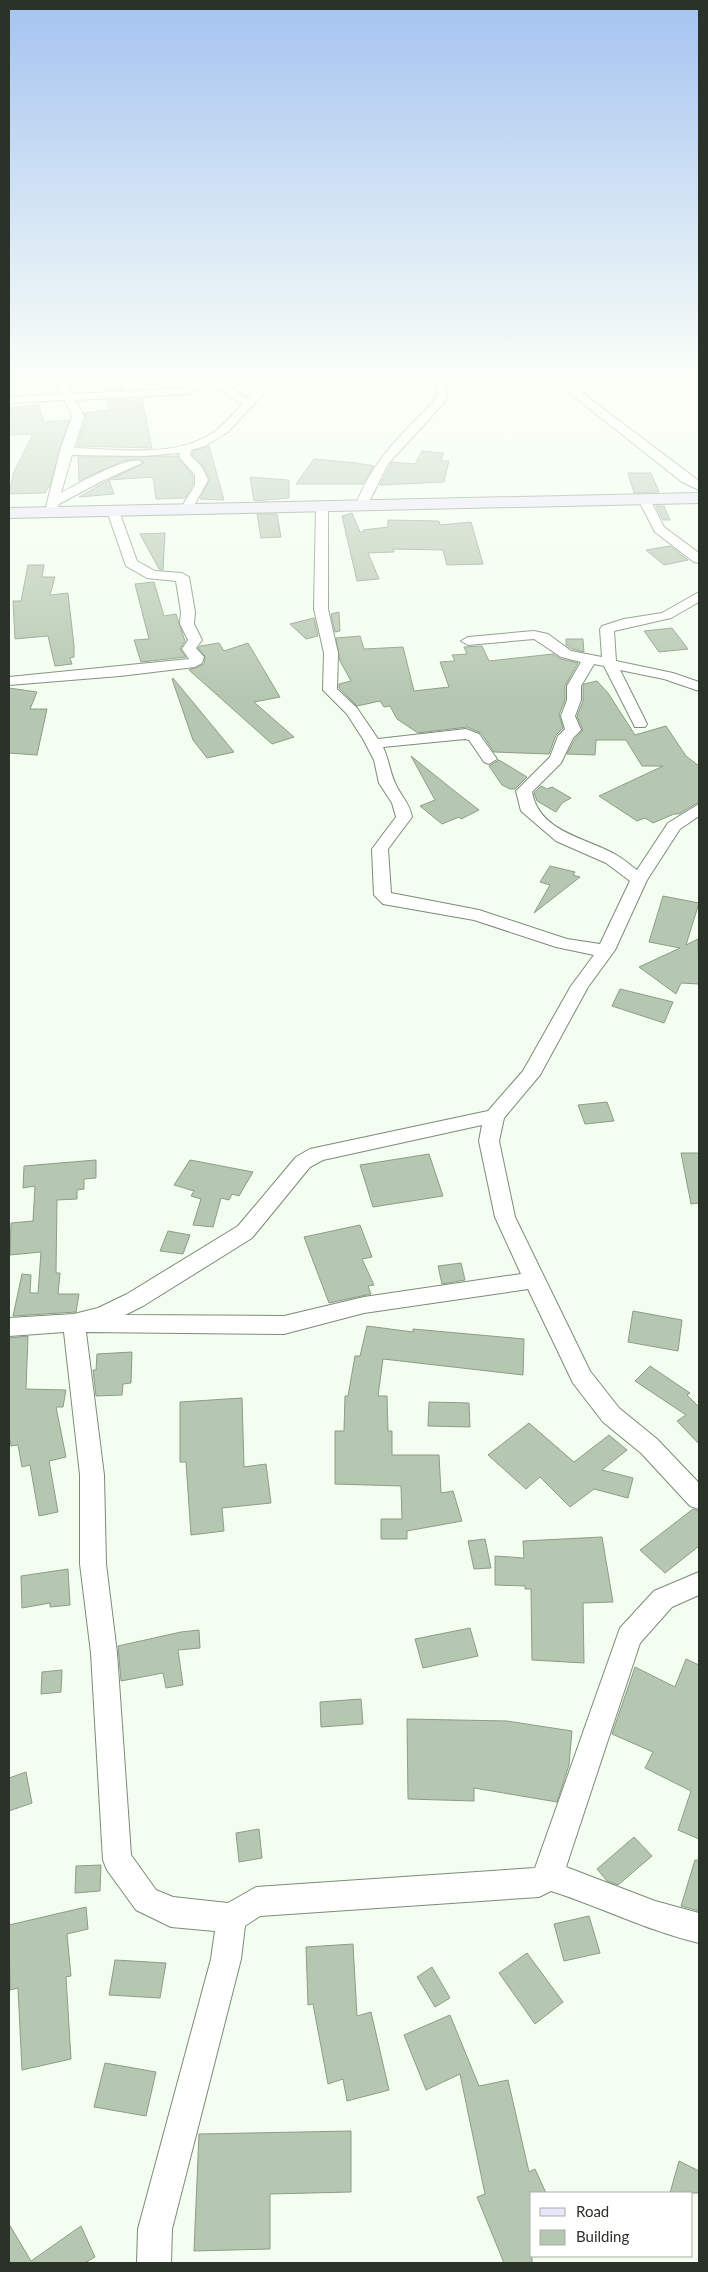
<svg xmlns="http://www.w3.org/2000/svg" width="708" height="2272" viewBox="0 0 708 2272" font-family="Lato,sans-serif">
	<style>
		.building { fill: #b5c7b0; stroke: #8c9d87 }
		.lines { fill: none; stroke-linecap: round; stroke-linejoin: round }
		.minor-casing { stroke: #7b8c76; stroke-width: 2 }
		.secondary-casing { stroke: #7b8c76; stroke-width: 2 }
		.minor { fill: #fff; fill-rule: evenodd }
		.secondary { fill: #e8e6fa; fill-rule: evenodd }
	</style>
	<rect width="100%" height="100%" fill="#f3fef0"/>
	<g class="building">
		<path d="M102 379H121L123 389 105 390Z"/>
		<path d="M125 399V401L142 399 152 448 77 446 86 417 84 413 109 410 107 400Z"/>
		<path d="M39 405 44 422 69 420 50 485 45 493 9 494 14 472 33 434 9 435V408Z"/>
		<path d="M209 446 224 500 200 499 210 479 203 466 192 454 193 451Z"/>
		<path d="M422 451 444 453 441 461H449L444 482 380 485 392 462 415 464Z"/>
		<path d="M178 456 193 476V484L185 498 156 499 153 477 109 480 114 494 79 497 105 482 144 463 140 459 123 461 79 481 78 457Z"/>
		<path d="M314 459 357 463 374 466 363 484H296Z"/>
		<path d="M628 473H651L659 492 634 493Z"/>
		<path d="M250 477 289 480V498L254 501Z"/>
		<path d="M656 506H664L670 520H663Z"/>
		<path d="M352 513 360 532H364L363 530 388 527V520L439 521 440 525 471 522 483 564 447 565 443 550 393 549 394 552 368 553 379 579 357 581 342 516Z"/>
		<path d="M257 514H277L281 537 261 538Z"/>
		<path d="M165 533 163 570 159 569 140 534Z"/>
		<path d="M670 546 688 560 664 565 646 550Z"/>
		<path d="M28 565H44L42 577H55L50 595 68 593 74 646V657L70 658 72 664 55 666 48 636 15 639 13 601H21Z"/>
		<path d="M154 582 164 616 176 614 185 641 180 649 186 657 141 662 134 640 149 639 135 584Z"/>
		<path d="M339 612 340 631 335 632 331 614Z"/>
		<path d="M314 618 318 636 306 639 290 624Z"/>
		<path d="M672 628 688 649 659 652 644 631Z"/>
		<path d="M360 636 364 649 403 647 414 691 449 687 440 662 455 661 452 655 467 654 464 647 482 646 489 661 553 654 561 659 578 663 565 686V700L559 715 563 728 556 735 549 754 494 752 481 733 467 727 418 733 397 719 390 706 384 707 380 701 357 706 339 688V684L351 681 340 661 336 638Z"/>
		<path d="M566 639H583L584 652 572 649 566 645Z"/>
		<path d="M219 643 224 651 248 643 280 697 254 702 294 737 272 744 189 670 204 664 205 656 198 648 200 646Z"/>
		<path d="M173 678 234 752 207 758 193 740 172 679Z"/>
		<path d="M597 681 608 693 635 735 666 726 686 756 699 766V802L679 814H674L653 823 645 818 637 821 599 796 663 766H642L626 740H596L595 755 567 754 575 739 583 730 577 716 583 701V687L584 684Z"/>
		<path d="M9 688 37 692 30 709H47L37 755 9 753Z"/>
		<path d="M411 756 452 789 479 810 461 819 459 817 442 824 420 806 435 800Z"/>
		<path d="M499 760 527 777 515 789H510L502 785 489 766Z"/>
		<path d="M541 786 547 789 552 787 571 798 562 803 556 812 537 801 534 793Z"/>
		<path d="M550 866 575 872 573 875 580 877 534 913 550 885 540 882Z"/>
		<path d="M663 896 699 903 686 945 698 939 699 984 681 983 676 994 639 967 680 948 649 942Z"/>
		<path d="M620 989 673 1002 664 1023 612 1006Z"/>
		<path d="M607 1102 614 1121 585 1124 578 1105Z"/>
		<path d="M681 1153H699V1203L691 1204Z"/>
		<path d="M429 1154 443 1196 373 1207 360 1165Z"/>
		<path d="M96 1160V1178L84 1179V1189L77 1190V1199L57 1200 56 1273H60L58 1294H79L76 1312 13 1316 22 1274 31 1275 30 1293H38L41 1252 10 1255 11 1223 33 1221 35 1186 23 1188 24 1166Z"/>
		<path d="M190 1160 253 1172 239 1196 232 1194 229 1200 221 1198 213 1227 193 1225 201 1199 191 1196 194 1191 174 1185Z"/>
		<path d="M360 1225 372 1257 362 1259 374 1285 368 1286 371 1294 329 1303 304 1237Z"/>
		<path d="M168 1231 190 1235 183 1254 160 1251Z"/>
		<path d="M461 1263 465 1280 442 1284 438 1266Z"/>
		<path d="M633 1311 682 1320 678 1351 628 1342Z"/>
		<path d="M367 1326 413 1332V1329L524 1339 523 1375 383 1359 378 1396H387L388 1431H392V1455H439L441 1493 453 1491 462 1521 407 1531V1539H381V1519H402L401 1486 335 1484V1431H344L345 1396H348L355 1356H360Z"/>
		<path d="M28 1336 26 1389 66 1390 63 1407H56L66 1457 49 1461 58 1512 39 1516 30 1465 22 1467 18 1445 11 1446 9 1435V1338Z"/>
		<path d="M132 1352 131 1383 123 1384 122 1395 96 1396 93 1370H96L97 1354Z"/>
		<path d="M650 1366 690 1393 687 1395 699 1407V1444L677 1421 686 1415 635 1381Z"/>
		<path d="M242 1398 244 1467 266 1464 271 1503 222 1508 224 1531 191 1535 186 1462H180V1402Z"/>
		<path d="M429 1402 469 1403 470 1427 428 1426Z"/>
		<path d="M529 1423 574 1462 609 1435 627 1450 602 1470 633 1478 628 1498 594 1489 570 1507 540 1477 526 1489 488 1455Z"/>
		<path d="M693 1509 699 1511V1546L665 1573 640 1550Z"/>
		<path d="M602 1537 613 1602 583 1603 584 1663 532 1660 531 1589H525V1586L495 1585V1556L524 1558 523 1541Z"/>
		<path d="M485 1539 491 1568 474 1569 468 1541Z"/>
		<path d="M68 1569 70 1605 50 1607V1603L22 1608 21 1576Z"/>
		<path d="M470 1628 478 1656 423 1668 415 1639Z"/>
		<path d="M199 1630 200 1648 178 1650 183 1685 166 1688 163 1673 121 1681 118 1646 181 1632Z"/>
		<path d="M686 1659 699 1665V1839L678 1830 691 1791 645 1768 653 1752 612 1734 635 1667 675 1687Z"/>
		<path d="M62 1670 61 1692 41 1694 42 1672Z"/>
		<path d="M361 1699 363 1724 321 1727 320 1702Z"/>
		<path d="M407 1719 507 1721 572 1731 569 1765 557 1802 474 1788V1801L408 1799Z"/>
		<path d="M26 1772 32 1803 9 1811V1778Z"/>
		<path d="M259 1829 262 1858 239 1862 236 1833Z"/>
		<path d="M634 1837 652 1856 618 1885 607 1881 597 1869Z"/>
		<path d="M695 1860H699V1911L681 1906Z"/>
		<path d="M101 1865 100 1891 75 1893 76 1866Z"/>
		<path d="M86 1907 88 1929 67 1934 71 1976 66 1977 71 2059 22 2070 18 1988 10 1990 9 1925Z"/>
		<path d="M589 1916 600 1953 564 1961 554 1924Z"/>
		<path d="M353 1944 357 2016 371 2012 389 2090 347 2101 343 2079 328 2084 313 2004 308 2005 306 1947Z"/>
		<path d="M527 1953 563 2002 535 2024 499 1973Z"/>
		<path d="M115 1960 166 1963 160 1998 109 1995Z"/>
		<path d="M432 1967 450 1998 435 2007 417 1977Z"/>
		<path d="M450 2015 479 2086 508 2080 529 2172 535 2169 546 2193H532V2263H504L477 2197 485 2194 460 2074 426 2090 404 2035Z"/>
		<path d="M105 2063 156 2072 146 2116 94 2107Z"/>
		<path d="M351 2131V2192L270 2194V2249L194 2251 199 2134Z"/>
		<path d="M679 2161 699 2171V2193H670Z"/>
		<path d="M9 2224 31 2261 81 2226 95 2257 85 2263H9Z"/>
	</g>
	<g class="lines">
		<g class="minor-casing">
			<g id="minor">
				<path d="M54 379H65L72 394 186 388 200 379H219L247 398 265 379H277L228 432 205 446 191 450 190 455 202 467 208 480 191 511H183L181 508 195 485V475L180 458 179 453 144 456 72 455 61 493C76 485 125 457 140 461L142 463 104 480 59 504 55 514 51 515 45 511 60 451 72 416 65 400 9 403V397L61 394ZM210 383 242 404C233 415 223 426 211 434 173 458 118 449 74 448L84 416 75 400 187 394 199 390Z"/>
				<path d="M433 379H444L448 391 444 403 388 464 366 508H358L356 505C371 462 402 434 433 402L438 391Z"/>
				<path d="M552 379H564L699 481V490L682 482Z"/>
				<path d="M644 495 650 499 664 527 699 553V563L694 562 655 532 638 499Z"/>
				<path d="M322 502 328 506V609L338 653 337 689 357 708 378 739 466 729 479 734 497 759 489 764 484 762 469 740 465 739 383 747C389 760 390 773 396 785 401 796 410 804 412 817L388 849 391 893 479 910 567 939 600 944 630 881 606 863 556 841 521 811 516 791 550 757 558 736 565 729 561 716 567 700V686L581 662 561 657 534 639 468 645 461 641 468 637 534 631 548 634 571 651 602 657 600 629 602 626 624 619 662 613 699 592V602L671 618 614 631 616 661 673 673 699 682V691L664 679 620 670 647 724 645 727H635L604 666 594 664 581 686V700L575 716 581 730 573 738 561 763 532 792C539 833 589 838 618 856 625 860 631 866 637 870L668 823 699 804V816L680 829 647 880 615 950 588 987 540 1075 504 1118 499 1141 515 1217 590 1371 619 1408 657 1439 699 1483V1509L690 1506 641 1453 603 1422 573 1383 528 1289 364 1313 284 1334 86 1332 104 1475 106 1564 117 1653 131 1855 156 1890 173 1897 228 1903 256 1887 535 1868 620 1628 654 1591 699 1572V1595L672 1607 640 1643 566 1867 655 1901 699 1913V1943C648 1931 601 1907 551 1891L539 1897 260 1916 245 1926 241 1959 172 2229 171 2263H137L138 2229 211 1959 215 1931 171 1927 136 1910 107 1870 103 1860 91 1653 80 1564V1475L64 1332 9 1336V1318L74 1314 98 1308 127 1294 238 1226 296 1157 310 1149 488 1111 523 1071 571 986 594 955 556 947 474 920 383 904 374 895 372 849 396 817 392 803 379 783 374 760 363 739 347 714 323 690 324 653 314 609 316 506ZM482 1125 479 1141 495 1217 521 1274 364 1297 284 1316 125 1315 143 1306 252 1238 310 1167 323 1160Z"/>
				<path d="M113 507 119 511 137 561 155 571 182 573 189 577 195 612 194 624 202 640 196 648 204 657 202 663 195 667 120 676 9 685V677L189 659 182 649 188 640 180 624 181 612 176 581 147 578 126 566 107 511Z"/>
			</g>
		</g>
		<g class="secondary-casing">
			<path id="secondary" d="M699 493V503L9 518V508Z"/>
		</g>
		<use href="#minor" class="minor"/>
		<use href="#secondary" class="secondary"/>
	</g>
	<linearGradient id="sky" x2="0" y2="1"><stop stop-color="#a4c3f0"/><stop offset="0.54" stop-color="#fafff8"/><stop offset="1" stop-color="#fafff8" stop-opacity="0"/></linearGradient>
	<rect width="708" height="698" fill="url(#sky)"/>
	<rect width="708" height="2272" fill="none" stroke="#2b3229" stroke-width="20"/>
	<rect x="530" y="2192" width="162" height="65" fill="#ffffff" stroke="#aaada9"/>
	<rect x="540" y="2208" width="25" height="8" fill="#e8e6fa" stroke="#aaada9"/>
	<text x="576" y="2217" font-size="15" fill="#2b3229">Road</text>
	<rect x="540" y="2230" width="25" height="15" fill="#b5c7b0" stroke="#aaada9"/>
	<text x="576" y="2242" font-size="15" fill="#2b3229">Building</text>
</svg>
